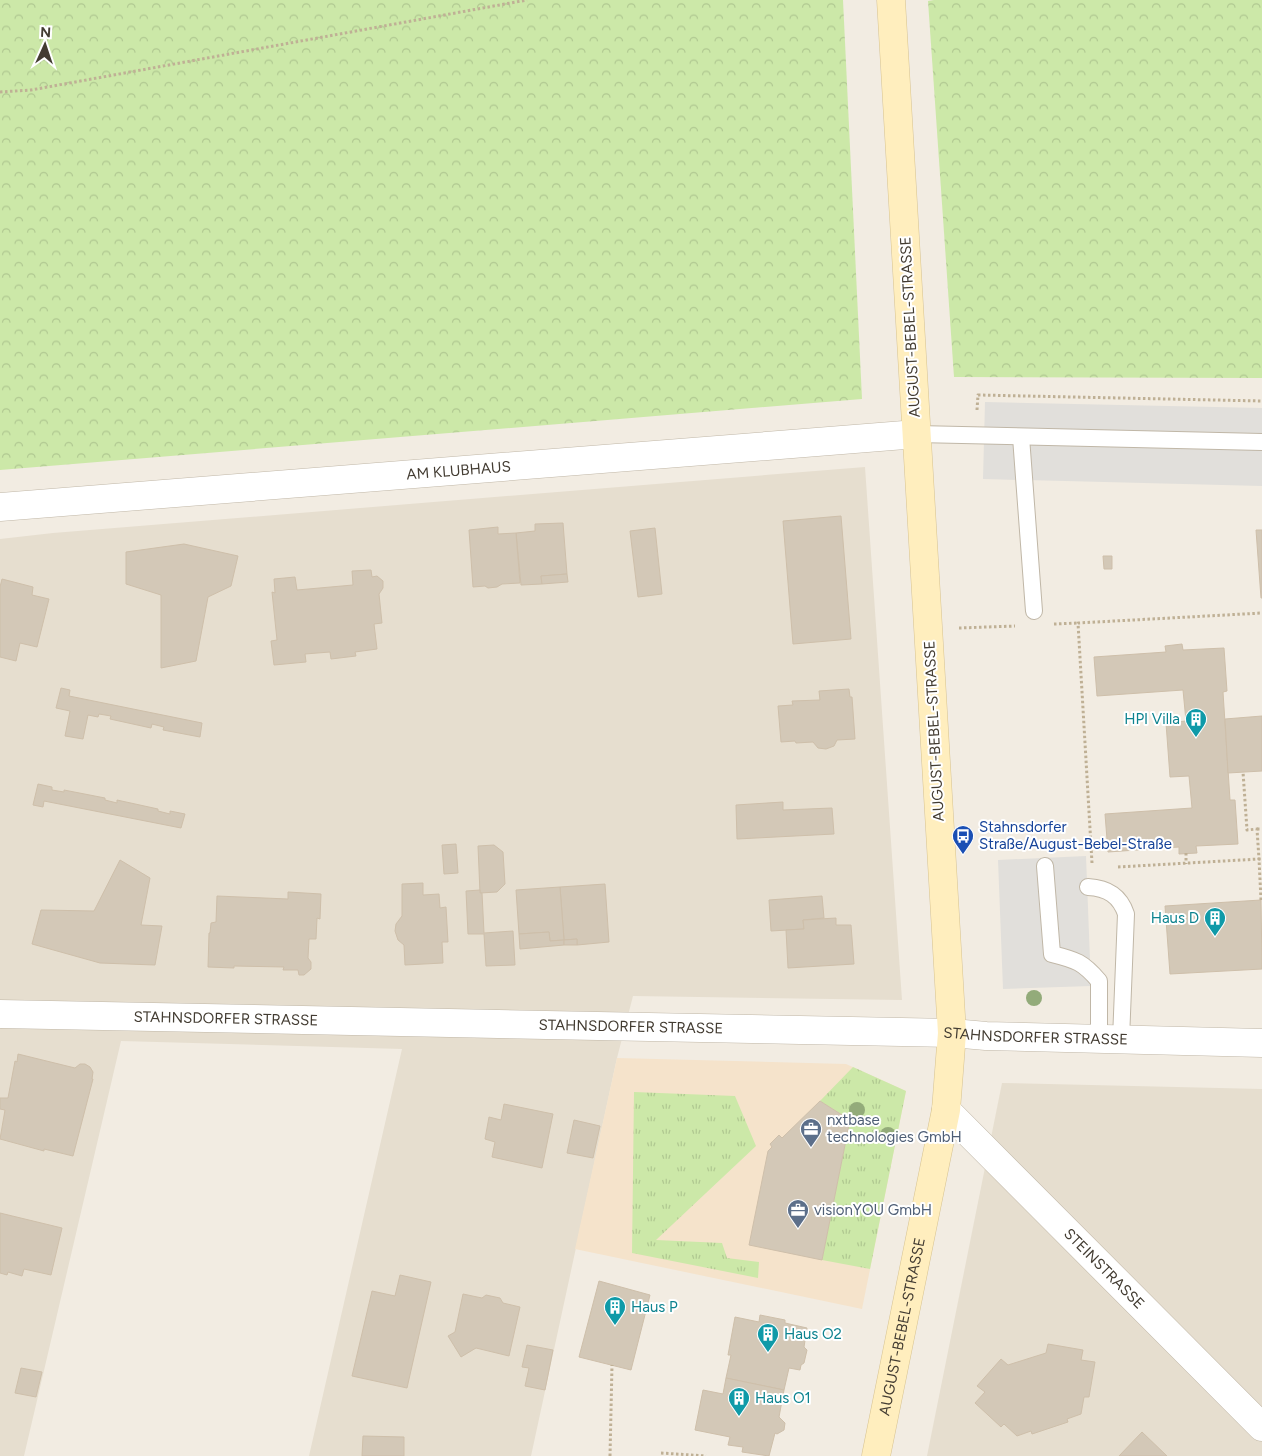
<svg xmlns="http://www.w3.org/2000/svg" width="1262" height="1456" viewBox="0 0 1262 1456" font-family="Figtree,sans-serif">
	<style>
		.residential { fill: #e6decf }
		.commercial { fill: #f5e3cb }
		.grass { fill: url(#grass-tufts) }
		.forest { fill: url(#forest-crowns) }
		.parking { fill: #e1dfdb }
		.building { fill: #d3c8b7; stroke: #cebfaa }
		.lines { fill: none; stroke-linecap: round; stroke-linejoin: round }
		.lane-casing { stroke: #c0b7a7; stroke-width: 18 }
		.street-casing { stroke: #c0b7a7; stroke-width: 29 }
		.secondary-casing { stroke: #d7c391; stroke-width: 29 }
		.path { stroke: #bfb095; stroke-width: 3; stroke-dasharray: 2.5 2.5; stroke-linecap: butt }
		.lane { stroke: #fff; stroke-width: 16 }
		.street { stroke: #fff; stroke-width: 28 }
		.secondary { stroke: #ffeebe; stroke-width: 28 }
		.tree { fill: #93ab7a }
		.labels { text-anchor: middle; stroke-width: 4; stroke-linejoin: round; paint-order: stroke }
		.street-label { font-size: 15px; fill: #433c32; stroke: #fff }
		.culture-label { font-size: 15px; fill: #0d838f; stroke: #fff; text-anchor: start }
		.transit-label { font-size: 15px; fill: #164399; stroke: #fff; text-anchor: start }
		.service-label { font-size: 15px; fill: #4e5e75; stroke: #fff; text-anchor: start }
	</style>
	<defs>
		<pattern id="grass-tufts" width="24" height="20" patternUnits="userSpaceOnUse" patternTransform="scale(1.25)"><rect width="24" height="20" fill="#cce8a8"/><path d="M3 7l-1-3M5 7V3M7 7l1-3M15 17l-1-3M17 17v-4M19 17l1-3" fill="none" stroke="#b0c891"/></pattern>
		<pattern id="forest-crowns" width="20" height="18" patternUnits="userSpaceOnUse" patternTransform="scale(1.25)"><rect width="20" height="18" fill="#cce8a8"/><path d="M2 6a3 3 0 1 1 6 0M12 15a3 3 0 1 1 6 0" fill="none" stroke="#b0c891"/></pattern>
	</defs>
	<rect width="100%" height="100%" fill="#f2ece2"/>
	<g class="residential">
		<path d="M865 467 902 1000 633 996 617 1058 531 1456H309L402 1049 121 1041 24 1456H0V539L53 533Z"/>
		<path d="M1002 1083 1262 1089V1456H927Z"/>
	</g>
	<path class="commercial" d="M617 1058 846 1064 906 1091 862 1309 575 1249Z"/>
	<g class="grass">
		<path d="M853 1067 906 1091 870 1269 822 1260 850 1120 820 1101Z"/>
		<path d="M634 1092 735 1096 756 1146 656 1240 722 1243 727 1258 759 1262 758 1278 632 1253Z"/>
	</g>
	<g class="forest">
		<path d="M0 0H843L862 399 0 470Z"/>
		<path d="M934 0H1262V378L954 377 928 1Z"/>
	</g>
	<g class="parking">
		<path d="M985 402 1262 408V486L983 479Z"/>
		<path d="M1086 856 1091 986 1003 989 998 860Z"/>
	</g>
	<g class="building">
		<path d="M841 516 851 639 793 644 783 521Z"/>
		<path d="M563 523 567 574 541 576 542 584 521 585 516 533 535 531V524Z"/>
		<path d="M498 527V534L516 533 520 583 502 584 497 587 488 588 485 586 473 587 469 530Z"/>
		<path d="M655 528 662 594 638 597 630 531Z"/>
		<path d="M1256 530H1262V598H1261Z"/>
		<path d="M184 544 238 556 231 586 208 597 196 661 161 668V595L126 584V552Z"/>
		<path d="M1103 556H1112V569H1104Z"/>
		<path d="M371 570 372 577 377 576 383 581V588L379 594 382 623 374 624 377 649 355 652 356 656 331 659 330 652 305 654 306 662 274 665 271 641 277 640 272 592 275 593 274 579 295 577 297 590 353 585 352 571Z"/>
		<path d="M567 574 568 582 542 584 541 576Z"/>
		<path d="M2 579 33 587 32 595 49 599 37 647 20 643 16 661 0 657V587Z"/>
		<path d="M1182 644 1183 650 1224 648 1227 691 1223 692 1230 800H1235L1238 844 1196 846 1197 853 1179 854V847L1108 852 1105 814 1192 808 1189 776 1170 777 1166 723 1186 721 1183 690 1097 696 1094 657 1166 652 1165 646Z"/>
		<path d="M61 688 70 690 69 696 202 723 200 737 163 730 164 727 152 724 151 728 110 719 111 716 99 714 98 717 88 715 83 739 65 736 70 711 56 708Z"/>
		<path d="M849 689 850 697H852L855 739 837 740 834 746 826 749 818 748 813 742 796 743 795 741 781 742 778 706 793 705 792 701 820 700 819 691Z"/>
		<path d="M1262 716V771L1228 773 1225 719Z"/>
		<path d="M38 784 52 787V790L64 792V790L105 798V800L117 803V800L158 809V811L170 814V811L185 814 181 828 44 801 43 807 33 805Z"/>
		<path d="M783 802V810L832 808 834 834 737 839 736 805Z"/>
		<path d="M456 844 458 873 444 874 442 845Z"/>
		<path d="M494 845 503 852 505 884 497 892 480 893 478 846Z"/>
		<path d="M120 860 150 878 141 925 162 926 155 965 100 963 32 944 41 910 94 911Z"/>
		<path d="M423 883V895L439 894 440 908 446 907 448 942H442L443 963 405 965 404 945 398 940 395 931 396 924 402 916V884Z"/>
		<path d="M605 884 609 942 577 945V939L564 940 560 887Z"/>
		<path d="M560 887 564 940 550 941 549 932 519 934 516 890Z"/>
		<path d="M480 890V893H482L484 933 513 931 515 965 486 966 484 934H468L466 891Z"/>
		<path d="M288 892 321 894 320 919 317 918 316 939H309L308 958 311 962V969L304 975H299L298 970H283L284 967 234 966V968L208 967 209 933H210L211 923 216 922 217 896 288 899Z"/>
		<path d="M822 896 824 918 803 920 804 929 771 931 769 900Z"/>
		<path d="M1261 900 1262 969 1170 974 1165 906Z"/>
		<path d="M836 918V925H851L854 964 788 968 786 930 804 929 803 920Z"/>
		<path d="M549 932 550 941 564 940V945L520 949 519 934Z"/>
		<path d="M577 939V945H564V940Z"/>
		<path d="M18 1054 75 1068 80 1064H85L90 1067 93 1072 92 1079H93L73 1156 44 1149V1151L0 1139 5 1110 0 1109V1098H8L15 1061 17 1062Z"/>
		<path d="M820 1101 850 1120 822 1260 749 1245 768 1151 772 1147 770 1144 779 1135 782 1138Z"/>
		<path d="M504 1104 553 1114 542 1168 492 1157 495 1142 485 1139 489 1117 501 1120Z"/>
		<path d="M574 1120 600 1126 593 1158 567 1153Z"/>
		<path d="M0 1213 62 1228 51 1275 24 1269 22 1276 8 1272 7 1275 0 1273Z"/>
		<path d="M400 1275 431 1282 407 1388 352 1376 372 1291 395 1296Z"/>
		<path d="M599 1281 650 1295 631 1370 579 1357Z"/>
		<path d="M463 1294 482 1298 486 1295 500 1298 503 1303 520 1307 509 1356 476 1348 461 1357 448 1336 455 1332Z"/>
		<path d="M760 1315 785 1320V1323L807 1328 804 1347 807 1350 804 1363 801 1365 800 1370 789 1368 784 1390 726 1378 731 1355H728L735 1317 759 1322Z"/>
		<path d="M1048 1344 1083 1350 1081 1360 1095 1362 1089 1397H1084L1081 1414 1067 1419 1068 1422 1032 1434 1031 1431 1017 1436 1004 1424 1001 1427 975 1403 985 1392 977 1386 1001 1359 1008 1365 1046 1353Z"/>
		<path d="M527 1345 553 1350 545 1390 525 1386 529 1368 522 1367Z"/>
		<path d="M21 1368 42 1372 36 1397 15 1393Z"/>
		<path d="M726 1378 784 1390 779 1417 785 1423 784 1430 777 1434 775 1433 769 1456 742 1452 743 1447 728 1445 730 1437 695 1430 703 1390 723 1394Z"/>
		<path d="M1142 1432 1167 1456H1119Z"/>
		<path d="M363 1436 404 1437V1456H362Z"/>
	</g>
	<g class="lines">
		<g class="lane-casing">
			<g id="lane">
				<path d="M917 434 1262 442"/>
				<path d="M1021 437 1034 611"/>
				<path d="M1045 866 1052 954C1076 960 1083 962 1099 981V1038"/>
				<path d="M1088 887C1108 888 1120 896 1126 914L1121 1039"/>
			</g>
		</g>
		<g class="street-casing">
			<g id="street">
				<path id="s1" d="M0 507 917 434"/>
				<path id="s2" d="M0 1014 952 1033 986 1036 1262 1043"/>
				<path id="s3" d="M946 1110 1262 1427"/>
			</g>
		</g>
		<g class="secondary-casing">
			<g id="secondary">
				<path id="s4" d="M876 1456 946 1110 952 1033 891 0"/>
			</g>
		</g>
		<g class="path">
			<path d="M0 92 31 90 527 0"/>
			<path d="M977 410 978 395 1262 401"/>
			<path d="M1054 624 1078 623"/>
			<path d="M959 628 1015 626"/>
			<path d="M1257 829H1262"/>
			<path d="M1186 853V864"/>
			<path d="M1092 863 1078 623 1262 613"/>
			<path d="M1118 867 1259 859 1257 829 1247 830 1243 772"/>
			<path d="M1261 900 1259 859H1262"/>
			<path d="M661 1453 706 1456"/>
			<path d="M610 1456 612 1365"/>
		</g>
		<use href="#lane" class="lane"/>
		<use href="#street" class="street"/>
		<use href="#secondary" class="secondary"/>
	</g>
	<g class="tree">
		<circle cx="1034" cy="998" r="8"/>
		<circle cx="857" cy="1110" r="8"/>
		<circle cx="888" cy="1135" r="8"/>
	</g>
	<defs>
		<g id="building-pin" transform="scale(1.125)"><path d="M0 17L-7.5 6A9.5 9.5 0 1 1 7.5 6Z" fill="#0f9aa8" stroke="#fff"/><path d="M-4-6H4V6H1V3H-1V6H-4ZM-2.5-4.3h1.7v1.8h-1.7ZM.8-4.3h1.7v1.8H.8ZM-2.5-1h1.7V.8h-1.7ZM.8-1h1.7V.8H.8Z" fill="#fff"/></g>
		<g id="bus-pin" transform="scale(1.125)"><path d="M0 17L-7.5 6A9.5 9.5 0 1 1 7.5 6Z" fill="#1a4fb4" stroke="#fff"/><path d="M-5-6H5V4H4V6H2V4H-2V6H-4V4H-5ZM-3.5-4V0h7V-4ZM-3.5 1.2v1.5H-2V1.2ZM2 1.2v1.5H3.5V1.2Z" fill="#fff"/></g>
		<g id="office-pin" transform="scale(1.125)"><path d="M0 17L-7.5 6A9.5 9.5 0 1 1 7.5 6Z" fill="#5c6f8a" stroke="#fff"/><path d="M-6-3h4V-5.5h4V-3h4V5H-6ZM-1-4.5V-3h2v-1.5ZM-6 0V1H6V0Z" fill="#fff"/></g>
	</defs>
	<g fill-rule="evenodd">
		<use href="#building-pin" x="1196" y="719"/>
		<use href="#bus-pin" x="963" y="836"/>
		<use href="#building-pin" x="1215" y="918"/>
		<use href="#office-pin" x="811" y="1129"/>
		<use href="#office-pin" x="798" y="1210"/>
		<use href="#building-pin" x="615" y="1307"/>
		<use href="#building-pin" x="768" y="1334"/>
		<use href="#building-pin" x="739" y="1398"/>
	</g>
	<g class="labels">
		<g class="street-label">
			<text transform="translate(910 327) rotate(-93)" y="5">AUGUST-BEBEL-STRASSE</text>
			<text dy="5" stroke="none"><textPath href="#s1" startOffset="460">AM KLUBHAUS</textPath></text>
			<text transform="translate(934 731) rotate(-93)" y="5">AUGUST-BEBEL-STRASSE</text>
			<text dy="5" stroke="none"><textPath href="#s2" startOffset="226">STAHNSDORFER STRASSE</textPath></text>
			<text dy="5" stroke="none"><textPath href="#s2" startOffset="631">STAHNSDORFER STRASSE</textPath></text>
			<text dy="5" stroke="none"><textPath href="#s2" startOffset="1036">STAHNSDORFER STRASSE</textPath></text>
			<text dy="5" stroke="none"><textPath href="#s3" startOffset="224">STEINSTRASSE</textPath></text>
			<text dy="5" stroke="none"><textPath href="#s4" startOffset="132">AUGUST-BEBEL-STRASSE</textPath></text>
		</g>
		<g class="culture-label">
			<text x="1180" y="724" text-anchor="end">HPI Villa</text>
			<text x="1199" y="923" text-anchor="end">Haus D</text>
			<text x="631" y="1312">Haus P</text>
			<text x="784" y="1339">Haus O2</text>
			<text x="755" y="1403">Haus O1</text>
		</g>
		<g class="transit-label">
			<text x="979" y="832">Stahnsdorfer<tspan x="979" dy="17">Straße/August-Bebel-Straße</tspan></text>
		</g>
		<g class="service-label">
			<text x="827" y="1125">nxtbase<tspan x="827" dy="17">technologies GmbH</tspan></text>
			<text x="814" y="1215">visionYOU GmbH</text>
		</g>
	</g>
	<g transform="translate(45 45) rotate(3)" stroke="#ffffff" stroke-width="4" paint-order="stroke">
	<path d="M0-4L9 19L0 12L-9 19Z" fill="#433c32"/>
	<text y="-8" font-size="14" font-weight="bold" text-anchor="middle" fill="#433c32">N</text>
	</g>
</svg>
